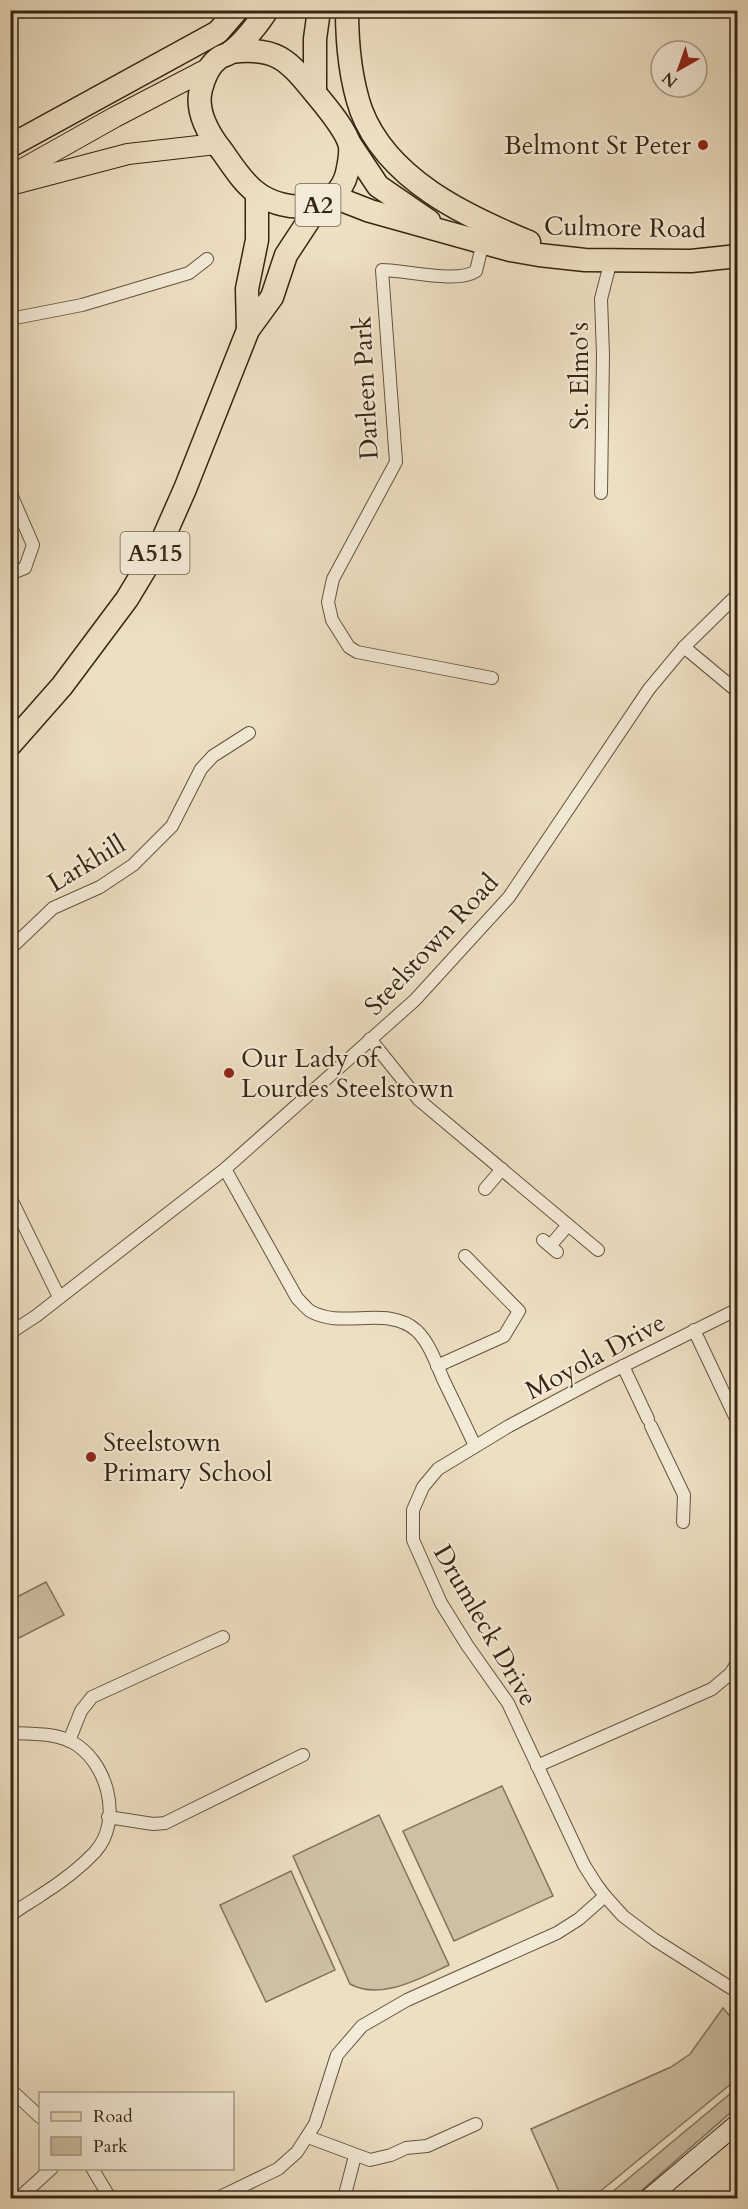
<svg xmlns="http://www.w3.org/2000/svg" width="748" height="2209" viewBox="0 0 748 2209" font-family="Cardo,serif">
	<style>
		.green { fill: #cec0a4; stroke: #82735c; stroke-width: 1.5 }
		.lines { fill: none; stroke-linecap: round; stroke-linejoin: round }
		.street-casing { stroke: #64543f; stroke-width: 14 }
		.secondary-casing { stroke: #362613; stroke-width: 20 }
		.primary-casing { stroke: #362613; stroke-width: 22 }
		.highway-casing { stroke: #362613; stroke-width: 25 }
		.street { stroke: #f3ead7; stroke-width: 12 }
		.secondary { stroke: #f3ead7; stroke-width: 18 }
		.primary { stroke: #eddfc2; stroke-width: 20 }
		.highway { stroke: #eddfc2; stroke-width: 22 }
		.poi-dot { fill: #8f2418; stroke: #f3ead7; stroke-width: 2 }
		.labels { text-anchor: middle; stroke-width: 4.5; stroke-linejoin: round; paint-order: stroke }
		.shield { fill: #f3ead7; stroke: #6f614e; stroke-width: 1.5 }
		.shield-label { font-size: 24px; font-weight: bold; fill: #362613 }
		.poi-label { font-size: 26px; fill: #362613; stroke: #f3ead7; text-anchor: start }
		.street-label { font-size: 26px; fill: #362613; stroke: #f3ead7 }
	</style>
	<rect width="100%" height="100%" fill="#eddfc2"/>
	<filter id="stains"><feTurbulence type="fractalNoise" baseFrequency=".00333" numOctaves="4"/><feColorMatrix values="0 0 0 0 .2 0 0 0 0 .09 0 0 0 0 .02 0 0 0 .5 -.17"/></filter>
	<radialGradient id="worn" r=".72"><stop offset=".6" stop-color="#630" stop-opacity="0"/><stop offset="1" stop-color="#630" stop-opacity=".3"/></radialGradient>
	<g class="green">
		<path d="M46 1582 64 1615 11 1642V1600Z"/>
		<path d="M502 1786 553 1896 454 1941 403 1831Z"/>
		<path d="M379 1815 449 1965C421 1978 381 2001 350 1984L293 1856Z"/>
		<path d="M291 1871 335 1970 266 2002 220 1905Z"/>
		<path d="M723 2008 737 2024V2079L592 2198H562L531 2129 671 2067 690 2054Z"/>
		<path d="M737 2088V2107L633 2198H605Z"/>
	</g>
	<g class="lines">
		<g class="street-casing">
			<g id="street">
				<path d="M483 242 476 271C457 284 406 270 382 270L396 462 333 579 328 602 332 620 349 647 357 652 492 678"/>
				<path d="M10 319 82 305 189 273 207 259"/>
				<path d="M10 492 33 545 25 568 10 574"/>
				<path d="M601 493 603 355 601 299 611 260"/>
				<path d="M684 647 738 692"/>
				<path d="M10 949 53 908 100 887 133 865 172 826 201 769 213 756 249 733"/>
				<path d="M370 1039 419 1100 598 1250"/>
				<path d="M738 1088V1091"/>
				<path d="M225 1169 297 1298C301 1302 306 1308 310 1311 343 1330 387 1304 417 1331 430 1344 436 1363 443 1379 454 1402 465 1424 475 1446"/>
				<path d="M485 1189 502 1169"/>
				<path d="M10 1197 59 1297"/>
				<path d="M543 1240 557 1252"/>
				<path d="M550 1246 568 1225"/>
				<path d="M738 1309 601 1377 509 1426 438 1469 423 1487 413 1510V1540L441 1603 467 1645 508 1703 584 1865 596 1884 605 1896 623 1916 655 1940 731 1988 738 1989"/>
				<path d="M694 1330 738 1423"/>
				<path d="M10 1333 36 1316 225 1169 415 1000 509 897 649 689 684 647 738 594"/>
				<path d="M437 1366 504 1336 519 1311 465 1256"/>
				<path d="M623 1366 648 1419"/>
				<path d="M651 1426 684 1495 683 1522"/>
				<path d="M10 1735 15 1733C33 1734 53 1733 70 1741 107 1759 124 1820 95 1852 79 1869 60 1883 41 1895 31 1902 19 1908 10 1916"/>
				<path d="M69 1741 81 1711 92 1697 223 1637"/>
				<path d="M537 1766 712 1689 731 1673 738 1661"/>
				<path d="M108 1817 153 1824 165 1823 303 1755"/>
				<path d="M10 2089 40 2117"/>
				<path d="M308 2137 370 2160 391 2155 406 2148 427 2146 476 2124"/>
				<path d="M92 2168 110 2198"/>
				<path d="M19 2198 52 2168"/>
				<path d="M218 2198 278 2169 297 2152 315 2124 337 2055 362 2026 407 2000 557 1933 579 1919 605 1896"/>
				<path d="M344 2198 355 2156"/>
			</g>
		</g>
		<g class="secondary-casing">
			<path id="secondary" d="M649 2198 738 2123"/>
		</g>
		<g class="primary-casing">
			<g id="primary">
				<path d="M10 176 115 117 209 68"/>
				<path d="M10 185 128 154 216 144"/>
			</g>
		</g>
		<g class="highway-casing">
			<g id="highway">
				<path d="M347 10C347 44 350 78 361 110 387 179 465 216 529 242"/>
				<path d="M231 52C276 46 288 60 315 93 325 105 347 131 350 146 351 155 349 164 347 173 337 213 286 214 257 193 243 183 232 165 222 151 209 135 195 111 201 89 204 77 209 65 219 58 223 55 228 55 231 52 243 43 259 23 267 10"/>
				<path d="M315 92V39L319 10"/>
				<path d="M350 144 378 186 429 221"/>
				<path d="M10 146 218 32 237 10"/>
				<path d="M334 197 370 211 510 250 539 255 585 260 691 261 738 256"/>
				<path d="M248 330 247 289 257 240V193"/>
				<path d="M10 745 62 686 127 599 162 541 185 489 248 330 272 297 286 255 311 217 324 204"/>
			</g>
		</g>
		<use href="#street" class="street"/>
		<use href="#secondary" class="secondary"/>
		<use href="#primary" class="primary"/>
		<use href="#highway" class="highway"/>
	</g>
	<g class="poi-dot">
		<circle cx="703" cy="145" r="6"/>
		<circle cx="229" cy="1073" r="6"/>
		<circle cx="91" cy="1457" r="6"/>
	</g>
	<g class="labels">
		<g class="shield">
			<rect x="295.5" y="184" width="45" height="42" rx="4.5"/>
			<rect x="120.5" y="532" width="69" height="42" rx="4.5"/>
		</g>
		<g class="shield-label">
			<text x="318" y="213">A2</text>
			<text x="155" y="561">A515</text>
		</g>
		<g class="poi-label">
			<text x="691" y="154" text-anchor="end">Belmont St Peter</text>
			<text x="241" y="1067">Our Lady of<tspan x="241" dy="30">Lourdes Steelstown</tspan></text>
			<text x="103" y="1451">Steelstown<tspan x="103" dy="30">Primary School</tspan></text>
		</g>
		<g class="street-label">
			<text transform="translate(625 227) rotate(1)" y="9">Culmore Road</text>
			<text transform="translate(579 376) rotate(-90)" y="9">St. Elmo's</text>
			<text transform="translate(365 388) rotate(-93)" y="9">Darleen Park</text>
			<text transform="translate(86 863) rotate(-31)" y="9">Larkhill</text>
			<text transform="translate(431 944) rotate(-47)" y="9">Steelstown Road</text>
			<text transform="translate(595 1356) rotate(-28)" y="9">Moyola Drive</text>
			<text transform="translate(486 1625) rotate(60)" y="9">Drumleck Drive</text>
		</g>
	</g>
	<rect width="748" height="2209" fill="none" stroke="#eddfc2" stroke-width="36"/>
	<rect x="12" y="12" width="724" height="2185" fill="none" stroke="#362613" stroke-width="3"/>
	<rect x="18" y="18" width="712" height="2173" fill="none" stroke="#362613" stroke-width="1.5"/>
	<rect x="39" y="2092" width="195" height="78" fill="#f3ead7" stroke="#a79c89" stroke-width="1.5"/>
	<rect x="51" y="2112" width="30" height="9" fill="#eddfc2" stroke="#a79c89" stroke-width="1.5"/>
	<text x="93" y="2122" font-size="18" fill="#362613">Road</text>
	<rect x="51" y="2137" width="30" height="18" fill="#cec0a4" stroke="#a79c89" stroke-width="1.5"/>
	<text x="93" y="2152" font-size="18" fill="#362613">Park</text>
	<g transform="translate(679 69) rotate(220)"><circle r="28" fill="#f3ead7" stroke="#a79c89" stroke-width="1.5"/>
	<path d="M0-4.5L10 22L0 15L-10 22Z" fill="#8f2418"/>
	<text y="-9" font-size="16" font-weight="bold" text-anchor="middle" fill="#362613">N</text>
	</g>
	<rect width="100%" height="100%" filter="url(#stains)"/>
	<rect width="100%" height="100%" fill="url(#worn)"/>
</svg>
